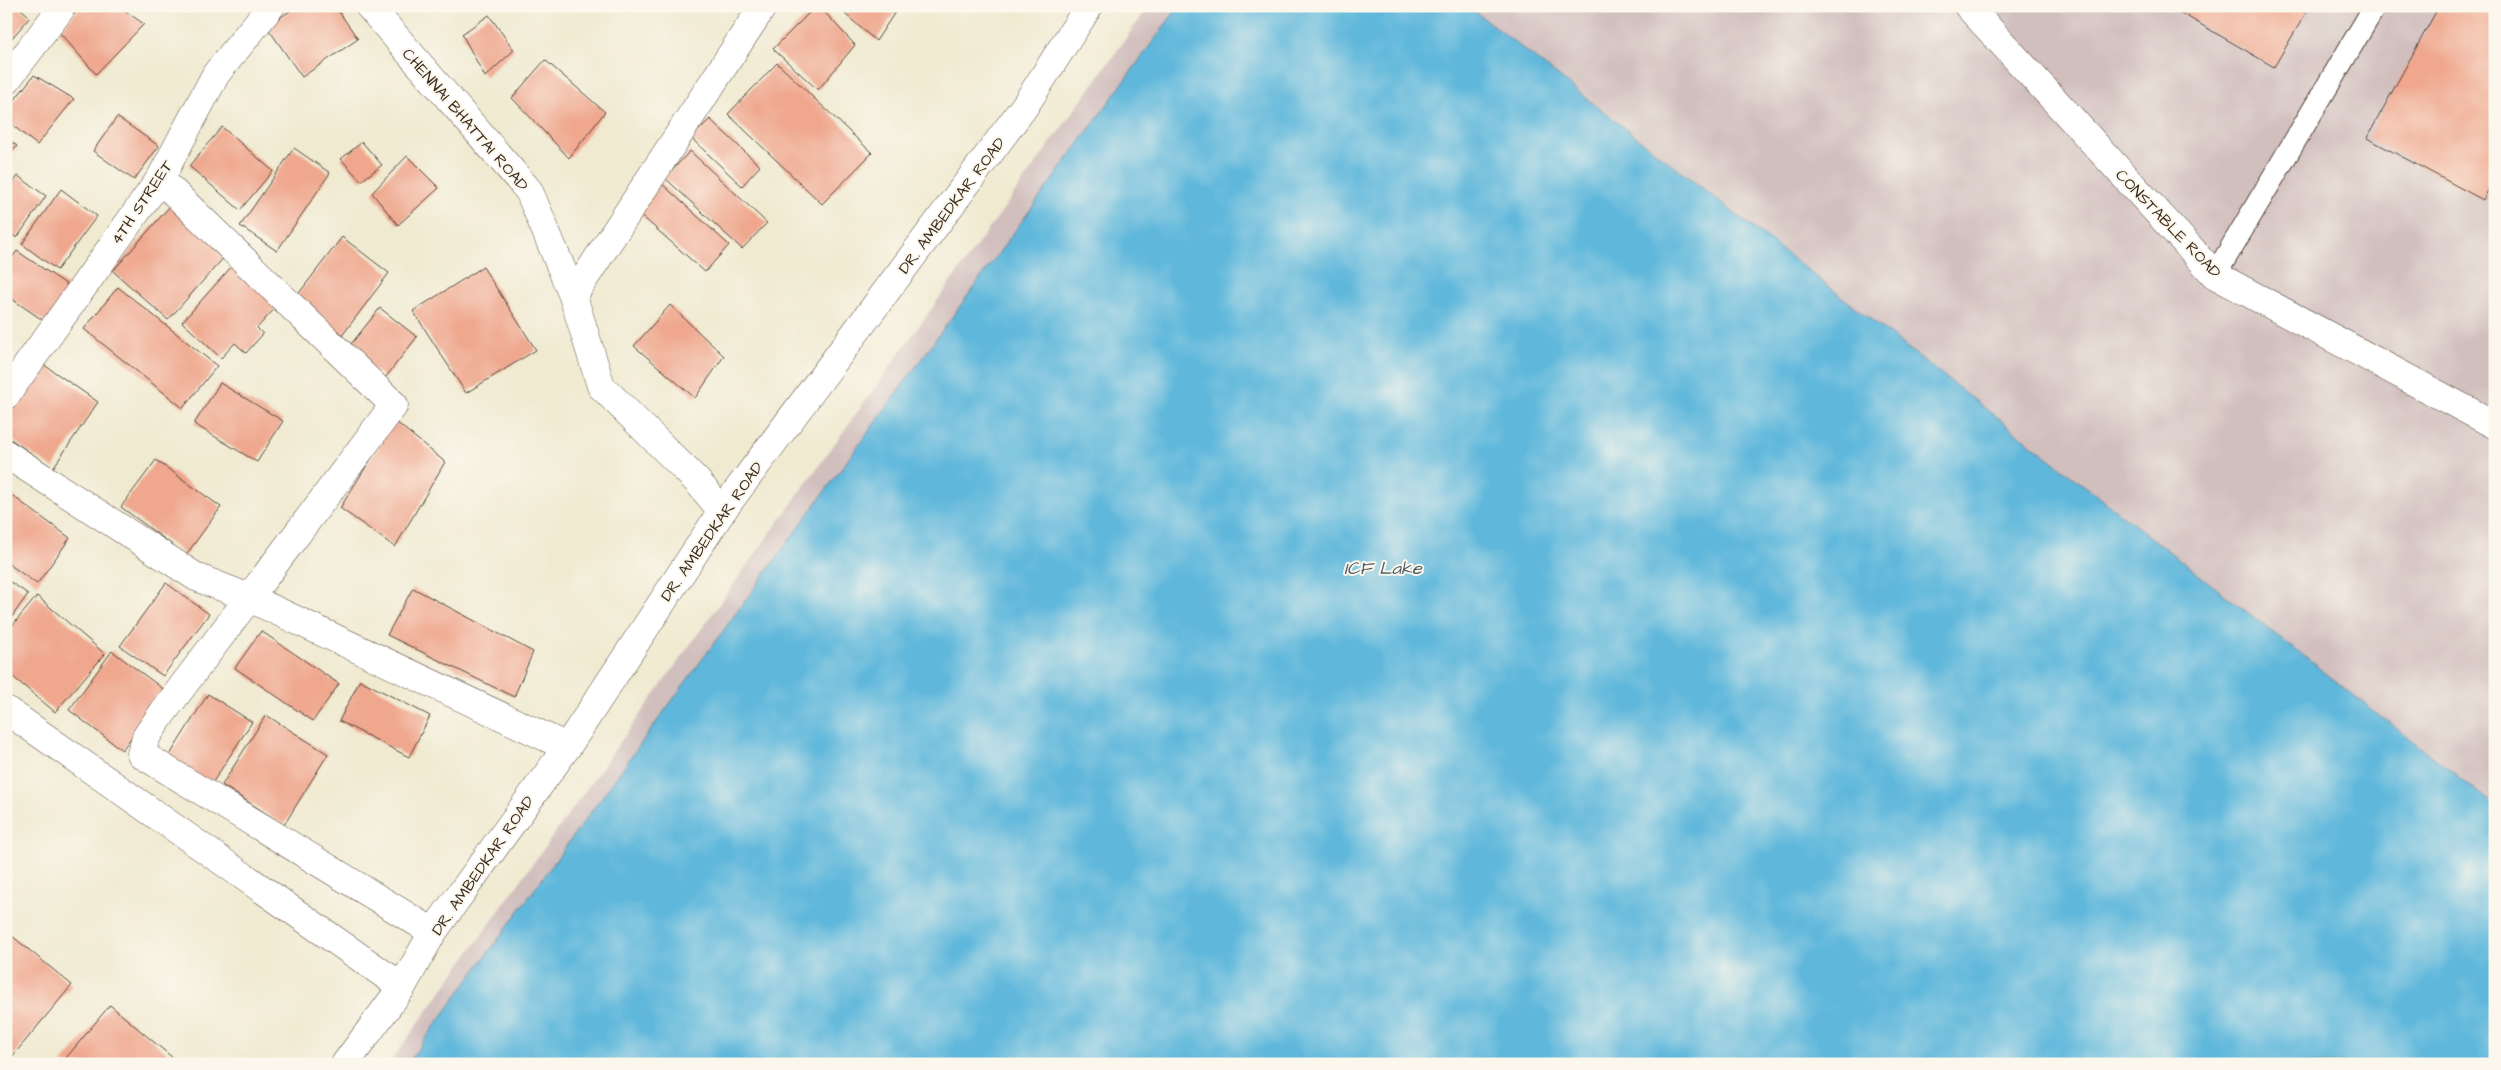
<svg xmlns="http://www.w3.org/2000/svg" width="2501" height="1070" viewBox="0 0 2501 1070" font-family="'Architects Daughter',sans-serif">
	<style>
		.industrial { fill: #d1bfbe }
		.water { fill: #5eb7db; stroke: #4c707c }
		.building { fill: #efa78e }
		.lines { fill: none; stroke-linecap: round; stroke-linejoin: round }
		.lane-casing { stroke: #564739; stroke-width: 24 }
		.street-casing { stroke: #564739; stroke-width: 29 }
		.secondary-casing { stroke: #564739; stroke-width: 29 }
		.lane { stroke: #fff; stroke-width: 22 }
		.street { stroke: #fff; stroke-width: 28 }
		.secondary { stroke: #fff; stroke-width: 28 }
		.labels { text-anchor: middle; stroke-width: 4; stroke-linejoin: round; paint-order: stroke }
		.street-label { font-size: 16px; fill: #3b2a1e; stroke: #fbf7ec }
		.water-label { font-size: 18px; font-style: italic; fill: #475b60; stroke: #fbf7ec }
	</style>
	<rect width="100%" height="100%" fill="#fbf7ec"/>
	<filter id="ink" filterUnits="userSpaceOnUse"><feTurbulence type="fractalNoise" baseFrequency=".02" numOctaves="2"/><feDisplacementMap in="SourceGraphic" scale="10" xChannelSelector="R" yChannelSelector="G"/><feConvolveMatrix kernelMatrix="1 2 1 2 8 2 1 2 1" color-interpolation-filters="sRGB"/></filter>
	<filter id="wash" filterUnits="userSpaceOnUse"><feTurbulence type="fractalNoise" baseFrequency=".0096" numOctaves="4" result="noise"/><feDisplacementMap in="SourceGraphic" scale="20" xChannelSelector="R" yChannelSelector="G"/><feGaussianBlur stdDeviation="1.12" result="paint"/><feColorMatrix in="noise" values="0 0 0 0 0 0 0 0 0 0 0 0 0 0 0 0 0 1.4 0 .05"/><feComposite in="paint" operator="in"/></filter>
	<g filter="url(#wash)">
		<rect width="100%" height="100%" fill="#f0ead1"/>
		<path class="industrial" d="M1149 6H2495V1064H389Z"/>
		<path class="water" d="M1179 6H1468L2495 805V1064H407Z"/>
		<g id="blocks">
			<g class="building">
				<path d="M6 6H18L30 17 6 45Z"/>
				<path d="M81 6H118L144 24 96 74 59 32Z"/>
				<path d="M297 6H335L358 39 302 77 267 27Z"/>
				<path d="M816 6H819L855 45 818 90 773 49Z"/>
				<path d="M850 6H899L876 41 845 14Z"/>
				<path d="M2169 6H2310L2274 67Z"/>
				<path d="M2439 6H2495V178L2483 200 2367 138Z"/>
				<path d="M489 15 514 50 485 77 462 34Z"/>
				<path d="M545 60 605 112 569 158 512 98Z"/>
				<path d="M777 63 872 153 822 204 728 114Z"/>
				<path d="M34 75 74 99 37 145 6 120V111Z"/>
				<path d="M117 117 159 146 134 180 93 151Z"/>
				<path d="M710 119 760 166 742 186 691 138Z"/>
				<path d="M222 127 273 171 240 210 189 166Z"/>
				<path d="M6 138 17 146 6 160Z"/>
				<path d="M362 142 382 165 361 181 341 159Z"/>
				<path d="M294 148 330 173 277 251 240 226Z"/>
				<path d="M690 151 767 223 742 249 665 178Z"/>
				<path d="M407 156 439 188 398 225 372 193Z"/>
				<path d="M18 176 46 196 17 238 6 231V192Z"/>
				<path d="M660 182 729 245 705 272 635 210Z"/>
				<path d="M61 189 97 216 57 270 22 244Z"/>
				<path d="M171 205 227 254 168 320 113 271Z"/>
				<path d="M342 237 389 273 341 337 293 301Z"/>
				<path d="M17 251 72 288 47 323 6 295V266Z"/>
				<path d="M233 265 278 305 257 328 263 334 246 353 235 343 221 358 182 322Z"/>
				<path d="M483 267 536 350 466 393 413 311Z"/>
				<path d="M118 287 217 366 183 408 84 329Z"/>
				<path d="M670 305 724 356 695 398 634 346Z"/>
				<path d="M380 308 417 337 385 378 347 349Z"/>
				<path d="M37 360 98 402 53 468 6 436V404Z"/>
				<path d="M220 383 283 421 257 462 194 424Z"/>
				<path d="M395 421 445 462 395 547 340 508Z"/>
				<path d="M156 460 221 507 186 555 121 507Z"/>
				<path d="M6 491 70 538 37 584 6 562Z"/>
				<path d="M6 579 28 594 6 625Z"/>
				<path d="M166 583 209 614 163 676 120 646Z"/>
				<path d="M413 588 533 652 514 697 387 635Z"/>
				<path d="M37 596 105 654 55 712 6 671V633Z"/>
				<path d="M261 631 339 684 313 721 235 668Z"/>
				<path d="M112 651 166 691 122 750 69 710Z"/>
				<path d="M360 680 430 716 409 757 339 721Z"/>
				<path d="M208 694 252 722 211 785 168 758Z"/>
				<path d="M266 715 328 754 284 825 222 785Z"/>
				<path d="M6 931 72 985 6 1064Z"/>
				<path d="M110 1005 180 1064H61Z"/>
			</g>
		</g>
	</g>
	<g filter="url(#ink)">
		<use href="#blocks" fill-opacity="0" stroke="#564739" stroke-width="1"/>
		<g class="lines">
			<g class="lane-casing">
				<path id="lane" d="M2215 275 2375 6"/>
			</g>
			<g class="street-casing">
				<g id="street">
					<path d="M6 81 60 10 55 6"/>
					<path d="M160 179 394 405 164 711 146 737 141 754 433 932"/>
					<path d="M573 296 763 6"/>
					<path d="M6 395 160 179 216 74 271 6"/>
					<path d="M6 454 196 577 247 597 567 747"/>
					<path d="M6 710 402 987"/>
				</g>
			</g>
			<g class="secondary-casing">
				<g id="secondary">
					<path d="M369 6 529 191 573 296 601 386 697 481 722 511"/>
					<path d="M1968 6 2215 275 2495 425"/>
					<path d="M345 1064 402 987 433 932 567 747 722 511 1024 107 1089 6"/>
				</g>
			</g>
			<use href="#lane" class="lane"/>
			<use href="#street" class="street"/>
			<use href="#secondary" class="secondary"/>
		</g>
	</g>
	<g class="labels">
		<g class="street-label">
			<text transform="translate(466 119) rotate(49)" y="6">CHENNAI BHATTAI ROAD</text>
			<text transform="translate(141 202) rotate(-56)" y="6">4TH STREET</text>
			<text transform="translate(951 205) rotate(-53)" y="6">DR. AMBEDKAR ROAD</text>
			<text transform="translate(2169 223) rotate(46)" y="6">CONSTABLE ROAD</text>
			<text transform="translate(711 531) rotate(-55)" y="6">DR. AMBEDKAR ROAD</text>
			<text transform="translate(482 865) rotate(-55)" y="6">DR. AMBEDKAR ROAD</text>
		</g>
		<g class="water-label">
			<text x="1383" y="574">ICF Lake</text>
		</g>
	</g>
	<rect width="2501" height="1070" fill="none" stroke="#fbf7ec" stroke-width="25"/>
</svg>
